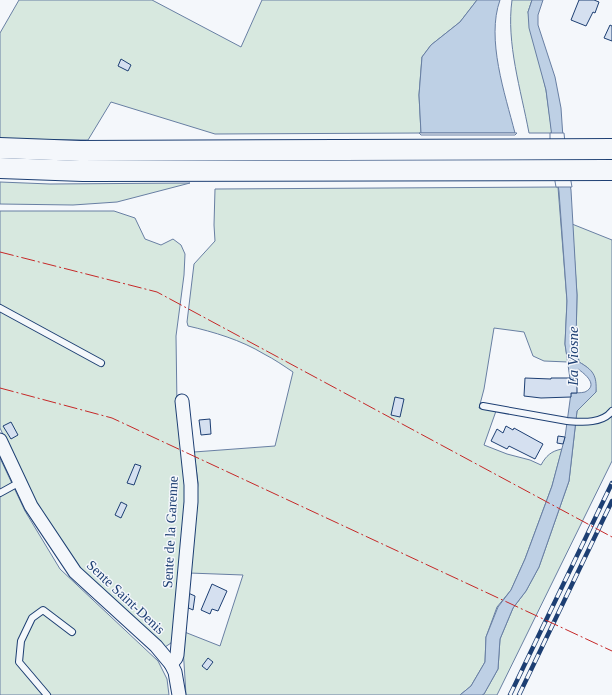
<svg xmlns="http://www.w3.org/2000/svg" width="612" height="695" viewBox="0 0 612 695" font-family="'Times New Roman',serif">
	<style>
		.green { fill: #d7e8df; stroke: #687fa3 }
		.water { fill: #bed0e5; stroke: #687fa3 }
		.pier { fill: #f4f7fb; stroke: #687fa3 }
		.building { fill: #d5e0f0; stroke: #1d3f73 }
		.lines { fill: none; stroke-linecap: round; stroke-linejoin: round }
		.service-casing { stroke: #1d3f73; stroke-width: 8 }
		.minor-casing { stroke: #1d3f73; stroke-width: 15 }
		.primary-casing { stroke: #1d3f73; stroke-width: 22 }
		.service { stroke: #f4f7fb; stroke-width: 6 }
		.minor { stroke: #f4f7fb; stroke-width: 13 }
		.primary { stroke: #f4f7fb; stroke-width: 20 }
		.rail-casing { stroke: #1d3f73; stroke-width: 4.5 }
		.rail { stroke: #f4f7fb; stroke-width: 3; stroke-dasharray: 9; stroke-linecap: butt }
		.power { stroke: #c62828; stroke-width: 1; stroke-dasharray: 14 3 2 3; stroke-linecap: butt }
		.labels { text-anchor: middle; stroke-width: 3; stroke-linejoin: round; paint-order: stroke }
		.street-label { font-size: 14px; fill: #1d3f73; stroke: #f4f7fb }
		.water-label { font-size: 15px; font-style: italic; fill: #1d3f73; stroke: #f4f7fb }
	</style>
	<rect width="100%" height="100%" fill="#f4f7fb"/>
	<g class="green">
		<path d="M19 0H152L241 47 262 0H477L460 22 431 45 422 57 419 95 421 133 215 134 111 102 88 140 0 139V33Z"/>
		<path d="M512 0H532L528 12 546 90 552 133H529C521 90 506 43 512 0Z"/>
		<path d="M0 182 50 184 190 183 117 202 73 205 0 204Z"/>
		<path d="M558 187 567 301 565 344 568 362 544 361 533 356 524 332 494 328 484 389 479 408 496 411 484 445 507 454 530 460 541 465C546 456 551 451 562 449L552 486 525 559 511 590 497 607 486 637 485 662 471 686 460 695H186L182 631 220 646 243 575 189 573 198 483 194 452 275 446 293 372C284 366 274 359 264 354 241 340 214 332 188 326L187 322 194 264 215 241 214 225 215 189Z"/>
		<path d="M0 211H114L135 218 145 239 161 245 173 239 181 245 185 254 184 275 176 336 177 406 187 489 174 637 171 643 165 647 160 645 78 570 34 501 0 428Z"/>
		<path d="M572 224 612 240V461L497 695H482L484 694 498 669 500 639 513 608 526 591 539 567 569 481 577 411 596 392C594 375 594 371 579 362L576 341 577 295Z"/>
		<path d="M0 458 25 511 60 569 158 661 167 679 169 695H0Z"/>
	</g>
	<g class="water">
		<path d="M477 0H500C486 39 505 94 515 133H421L419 95 422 57 431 45 460 22Z"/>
		<path d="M532 0H543L538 15V25L555 77 561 108 564 153 571 190 577 295 576 341 579 362C593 370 597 375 596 392L577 411 569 481 539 567 526 591 513 608 500 639 498 669 484 694 482 695H460L471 686 485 662 486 637 498 607 511 590 525 559 545 505 552 486 565 437 571 393C575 393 581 393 585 392 599 385 585 374 578 369L573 380 570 379 565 344 567 301 559 192 546 90 529 28 528 12Z"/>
	</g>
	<g class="pier">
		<path d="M419 133H517L515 135H421Z"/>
		<path d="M550 133H564L566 153 572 187H556L550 153Z"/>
	</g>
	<g class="building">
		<path d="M579 0H594L599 2 595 13 593 12 586 26 571 20Z"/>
		<path d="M610 25 612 26V41L604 38Z"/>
		<path d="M121 59 131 65 128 71 118 66Z"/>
		<path d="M525 378 551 379V378H570V379L573 380V381H577V393H571V397L541 398 524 396Z"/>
		<path d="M395 397 404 399 400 417 391 415Z"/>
		<path d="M210 419 211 434 201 435 199 420Z"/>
		<path d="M11 422 18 435 11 439 3 426Z"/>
		<path d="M506 426 513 430 514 428 543 444 535 459 509 446 507 449 491 441 497 429 503 433Z"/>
		<path d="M558 436 565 437 563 444 557 443Z"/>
		<path d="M135 464 141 466 134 485 127 483Z"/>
		<path d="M121 502 127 505 121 518 115 515Z"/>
		<path d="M212 584 227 591 218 611 212 609 210 614 201 610Z"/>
		<path d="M186 592 195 596 193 610 184 606Z"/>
		<path d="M208 658 213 662 207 670 202 666Z"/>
	</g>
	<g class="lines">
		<g class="service-casing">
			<g id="service">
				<path d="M0 308 101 363"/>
				<path d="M483 406 567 421C582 422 602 424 612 411"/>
				<path d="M0 493 20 482"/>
				<path d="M47 695 19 662 21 641 32 618 43 610 72 632"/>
			</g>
		</g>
		<g class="minor-casing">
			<g id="minor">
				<path d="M0 440 31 506 75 572 156 646 171 664 175 672 179 695"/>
				<path d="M171 664 176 658 177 655 191 502V485L182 401"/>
			</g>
		</g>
		<g class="primary-casing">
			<g id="primary">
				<path d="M0 148 80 151 612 149"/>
				<path d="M0 168 83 171 612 170"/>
			</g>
		</g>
		<use href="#service" class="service"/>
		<use href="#minor" class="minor"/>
		<use href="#primary" class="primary"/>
		<g class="rail-casing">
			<g id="rail">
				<path d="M510 695 612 483"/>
				<path d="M519 695 612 501"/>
			</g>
		</g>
		<use href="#rail" class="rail"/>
		<g class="power">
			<path d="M0 252 157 292 612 537"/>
			<path d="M0 388 112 418 612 651"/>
		</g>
	</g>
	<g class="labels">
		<g class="street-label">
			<text transform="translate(170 532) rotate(-87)" y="5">Sente de la Garenne</text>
			<text transform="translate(126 597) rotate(43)" y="5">Sente Saint-Denis</text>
		</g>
		<g class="water-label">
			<text transform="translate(573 356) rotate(-90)" y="5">La Viosne</text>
		</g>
	</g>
</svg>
